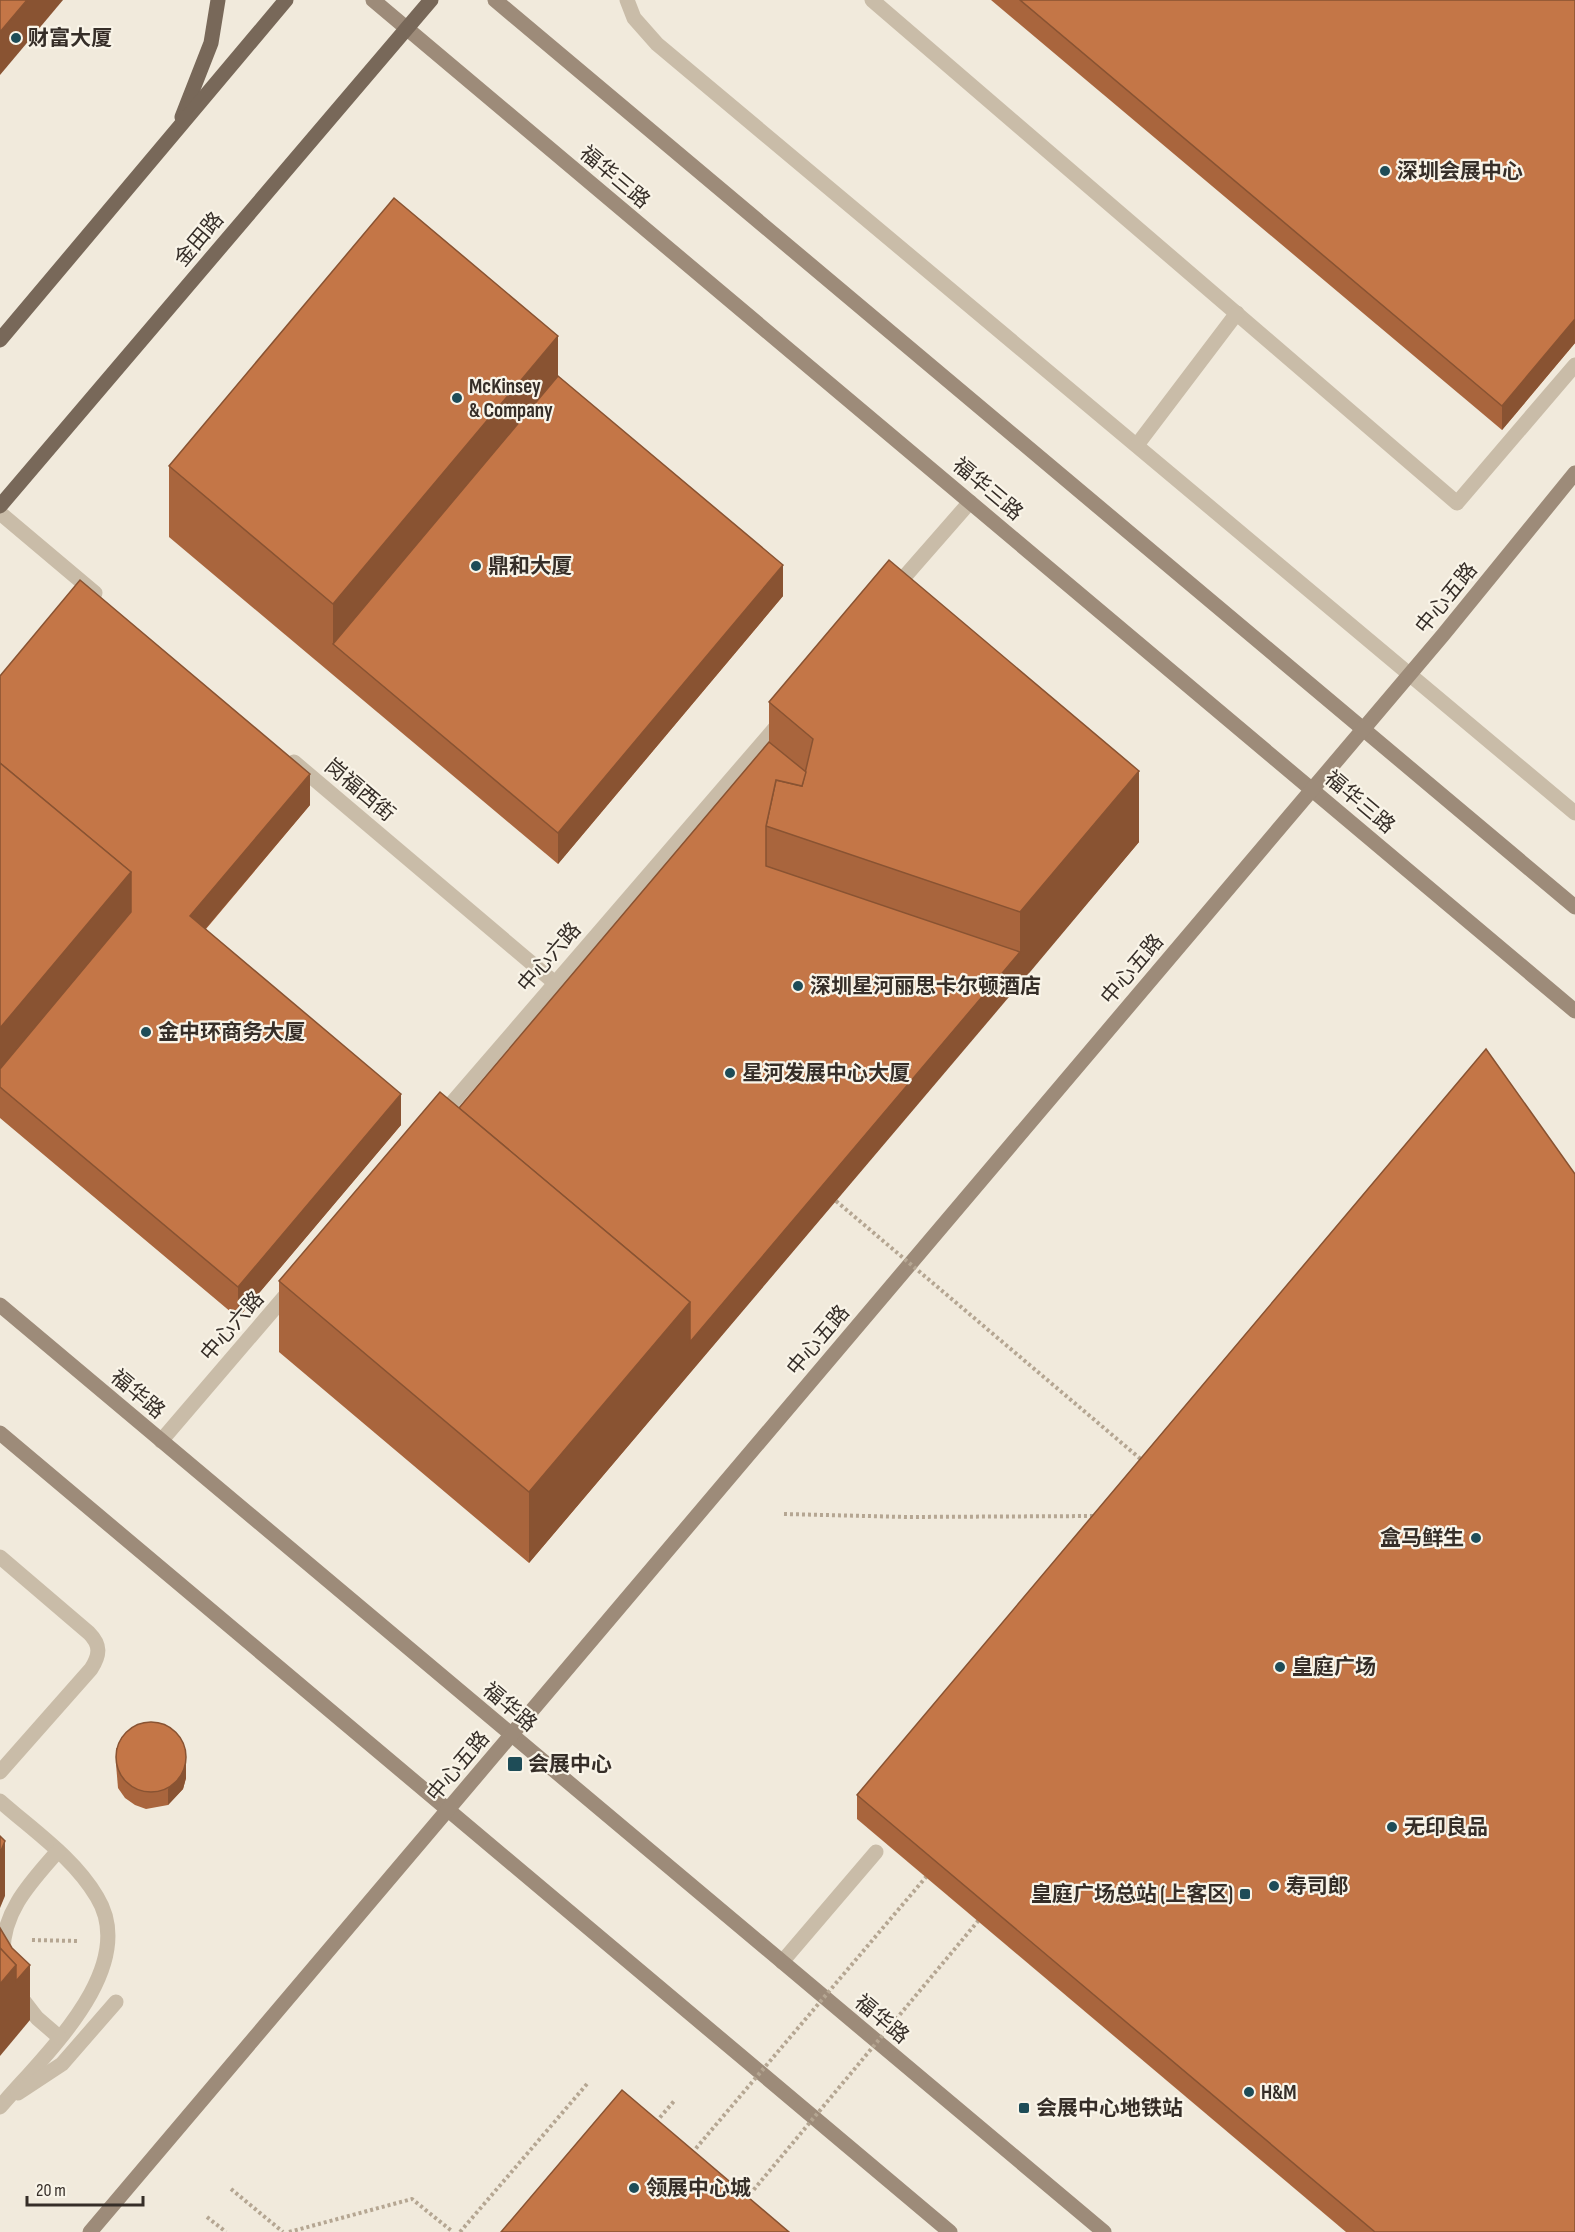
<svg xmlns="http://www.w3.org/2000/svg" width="1575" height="2232" viewBox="0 0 1575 2232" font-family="'Sofia Sans Condensed','Noto Sans SC',sans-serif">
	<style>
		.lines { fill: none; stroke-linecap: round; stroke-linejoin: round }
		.path { stroke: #b5a692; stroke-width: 4; stroke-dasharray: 3 3; stroke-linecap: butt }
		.lane { stroke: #c9bca8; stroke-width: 15 }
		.street { stroke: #c9bca8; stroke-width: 15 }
		.secondary { stroke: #9d8b79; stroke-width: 15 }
		.primary { stroke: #786859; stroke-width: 15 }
		.path-bridge { stroke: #b5a692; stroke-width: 4; stroke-dasharray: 3 3; stroke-linecap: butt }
		.wall { fill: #a9653d }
		.shaded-wall { fill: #895332 }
		.building { fill: #c47647; stroke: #895332; stroke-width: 1.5 }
		.poi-dot { fill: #1e4c57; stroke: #f9f4e8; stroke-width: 2 }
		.labels { text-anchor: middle; stroke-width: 4.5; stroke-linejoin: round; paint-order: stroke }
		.poi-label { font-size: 21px; font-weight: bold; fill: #362e28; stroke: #f9f4e8; text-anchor: start }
		.street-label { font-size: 21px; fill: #362e28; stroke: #f9f4e8 }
	</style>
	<rect width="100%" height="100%" fill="#f1eadc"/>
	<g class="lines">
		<g class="path">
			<path d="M784 1514 907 1517 1097 1516"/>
			<path d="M32 1940 79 1941"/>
			<path d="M656 2122 675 2100"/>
			<path d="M231 2189 283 2232"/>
			<path d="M207 2217 226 2232"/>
			<path d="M289 2232 412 2199 453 2232"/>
			<path d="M460 2232 587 2084"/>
		</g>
		<g class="lane">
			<path d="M627 0 634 18 657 44 1575 813"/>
			<path d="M872 0 1457 503 1575 365"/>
			<path d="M1137 445 1237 313"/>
			<path d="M0 1557 89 1633C101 1645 100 1655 91 1669L0 1772"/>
			<path d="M0 1801C34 1831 74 1858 97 1897 141 1969 41 2058 0 2107"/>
			<path d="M3 1954C2 1911 32 1881 58 1851"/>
			<path d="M782 1962 876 1852"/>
			<path d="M17 1992 37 2018 59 2037"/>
			<path d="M18 2093 62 2064 116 2002"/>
		</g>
		<g class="street">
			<path d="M0 513 95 593"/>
			<path d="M893 590 970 502"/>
			<path d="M294 762 555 983"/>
			<path d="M439 1118 782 720"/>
			<path d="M161 1441 292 1288"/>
		</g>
		<g class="secondary">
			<path d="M373 0 1575 1011"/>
			<path d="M495 0 1575 907"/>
			<path d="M0 1305 1104 2232"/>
			<path d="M0 1433 950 2232"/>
			<path d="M90 2232 1443 635 1575 473"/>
		</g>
		<g class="primary">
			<path d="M182 117 211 43 218 0"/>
			<path d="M0 340 286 0"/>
			<path d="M0 506 431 0"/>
		</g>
		<g class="path-bridge">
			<path d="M836 1201 1143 1461"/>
			<path d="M692 2153 926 1877"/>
			<path d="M746 2199 978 1921"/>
		</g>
	</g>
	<g class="wall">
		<path d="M991 0H1575V343L1502 430Z"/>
		<path d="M558 376 783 596 558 864 169 537V466Z"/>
		<path d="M0 676 310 805 206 929 401 1125 238 1318 0 1118Z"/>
		<path d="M769 702 1139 842 529 1563 279 1352V1281L459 1108 769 742Z"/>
		<path d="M116 1748 186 1778 183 1789 168 1805 146 1809 135 1805 125 1798 118 1788 116 1764Z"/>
		<path d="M857 1795 1575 2232H1346L857 1819Z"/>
	</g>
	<g class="shaded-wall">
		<path d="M27 0H63L0 75V32Z"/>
		<path d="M1575 319V343L1502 430V406Z"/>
		<path d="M558 336V407L333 644V675V604Z"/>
		<path d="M783 565V596L558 864V833Z"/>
		<path d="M1139 771V842L1020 984V912Z"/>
		<path d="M310 774V805L190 947V916Z"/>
		<path d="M131 872V943L0 1087V1028Z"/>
		<path d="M1020 952V984L529 1563V1492L690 1302Z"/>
		<path d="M401 1094V1125L238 1318V1287Z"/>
		<path d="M186 1761V1778L183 1789 168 1805V1789Z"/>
		<path d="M5 1841V1896L0 1908V1853Z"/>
		<path d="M16 1965H30V2020L0 2056V1984Z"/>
	</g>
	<g class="building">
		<path d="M0 0H27L0 32Z"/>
		<path d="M1020 0H1575V319L1502 406Z"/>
		<path d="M394 198 558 336 333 604 169 466Z"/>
		<path d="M558 376 783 565 558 833 333 644Z"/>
		<path d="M889 560 1139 771 1020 912 766 826 776 780 802 786 813 739 769 702Z"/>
		<path d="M80 580 310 774 190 916 401 1094 238 1287 0 1087V1069L131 912V872L0 763V676Z"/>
		<path d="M769 742 806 772 802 786 776 780 766 826V866L1020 952 690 1342V1302L459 1108Z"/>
		<path d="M0 763 131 872 0 1028Z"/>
		<path d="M1486 1049 1575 1174V2232H1375L857 1795Z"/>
		<path d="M440 1092 690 1302 529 1492 279 1281Z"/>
		<circle cx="151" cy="1757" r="35"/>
		<path d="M0 1836 5 1841 0 1853Z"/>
		<path d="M0 1928 12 1948 30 1965 16 1981V1965L0 1948Z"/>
		<path d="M0 1948 16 1965 0 1984Z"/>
		<path d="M622 2090 789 2232H501Z"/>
	</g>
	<g class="poi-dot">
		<circle cx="16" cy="38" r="6"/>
		<circle cx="1385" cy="171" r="6"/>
		<circle cx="457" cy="398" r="6"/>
		<circle cx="476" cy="566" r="6"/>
		<circle cx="798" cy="986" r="6"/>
		<circle cx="146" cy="1032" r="6"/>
		<circle cx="730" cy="1073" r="6"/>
		<circle cx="1476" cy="1538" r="6"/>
		<circle cx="1280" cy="1667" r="6"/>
		<rect x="507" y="1756" width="16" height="16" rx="3"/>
		<circle cx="1392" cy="1827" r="6"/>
		<circle cx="1274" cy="1886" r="6"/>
		<rect x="1239" y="1888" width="12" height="12" rx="3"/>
		<circle cx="1249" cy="2092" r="6"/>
		<rect x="1018" y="2102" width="12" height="12" rx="3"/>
		<circle cx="634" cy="2188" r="6"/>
	</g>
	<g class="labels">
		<g class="poi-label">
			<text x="28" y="45">财富大厦</text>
			<text x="1397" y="178">深圳会展中心</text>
			<text x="469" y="393">McKinsey<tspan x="469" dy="24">&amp; Company</tspan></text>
			<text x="488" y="573">鼎和大厦</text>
			<text x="810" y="993">深圳星河丽思卡尔顿酒店</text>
			<text x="158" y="1039">金中环商务大厦</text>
			<text x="742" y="1080">星河发展中心大厦</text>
			<text x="1464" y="1545" text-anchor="end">盒马鲜生</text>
			<text x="1292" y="1674">皇庭广场</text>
			<text x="528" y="1771">会展中心</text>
			<text x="1404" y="1834">无印良品</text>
			<text x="1286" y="1893">寿司郎</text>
			<text x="1233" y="1901" text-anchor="end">皇庭广场总站 (上客区)</text>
			<text x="1261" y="2099">H&amp;M</text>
			<text x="1036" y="2115">会展中心地铁站</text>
			<text x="646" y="2195">领展中心城</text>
		</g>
		<g class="street-label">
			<text transform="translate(615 177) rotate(40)" y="7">福华三路</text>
			<text transform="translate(199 239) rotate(-50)" y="7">金田路</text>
			<text transform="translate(988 489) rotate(40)" y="7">福华三路</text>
			<text transform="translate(1446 598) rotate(-51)" y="7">中心五路</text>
			<text transform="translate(360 790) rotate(40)" y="7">岗福西街</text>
			<text transform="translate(1360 802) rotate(40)" y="7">福华三路</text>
			<text transform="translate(549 957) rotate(-49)" y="7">中心六路</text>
			<text transform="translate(1132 969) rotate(-50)" y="7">中心五路</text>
			<text transform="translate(232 1326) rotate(-49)" y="7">中心六路</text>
			<text transform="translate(818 1340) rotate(-50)" y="7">中心五路</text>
			<text transform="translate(138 1394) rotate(40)" y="7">福华路</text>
			<text transform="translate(510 1707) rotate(40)" y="7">福华路</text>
			<text transform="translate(458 1766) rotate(-50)" y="7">中心五路</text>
			<text transform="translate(882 2019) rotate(40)" y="7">福华路</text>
		</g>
	</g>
	<path d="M27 2196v9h116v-9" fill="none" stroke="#362e28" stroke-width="3"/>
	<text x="36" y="2196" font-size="18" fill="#362e28" stroke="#f9f4e8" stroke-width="4.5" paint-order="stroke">20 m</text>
</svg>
